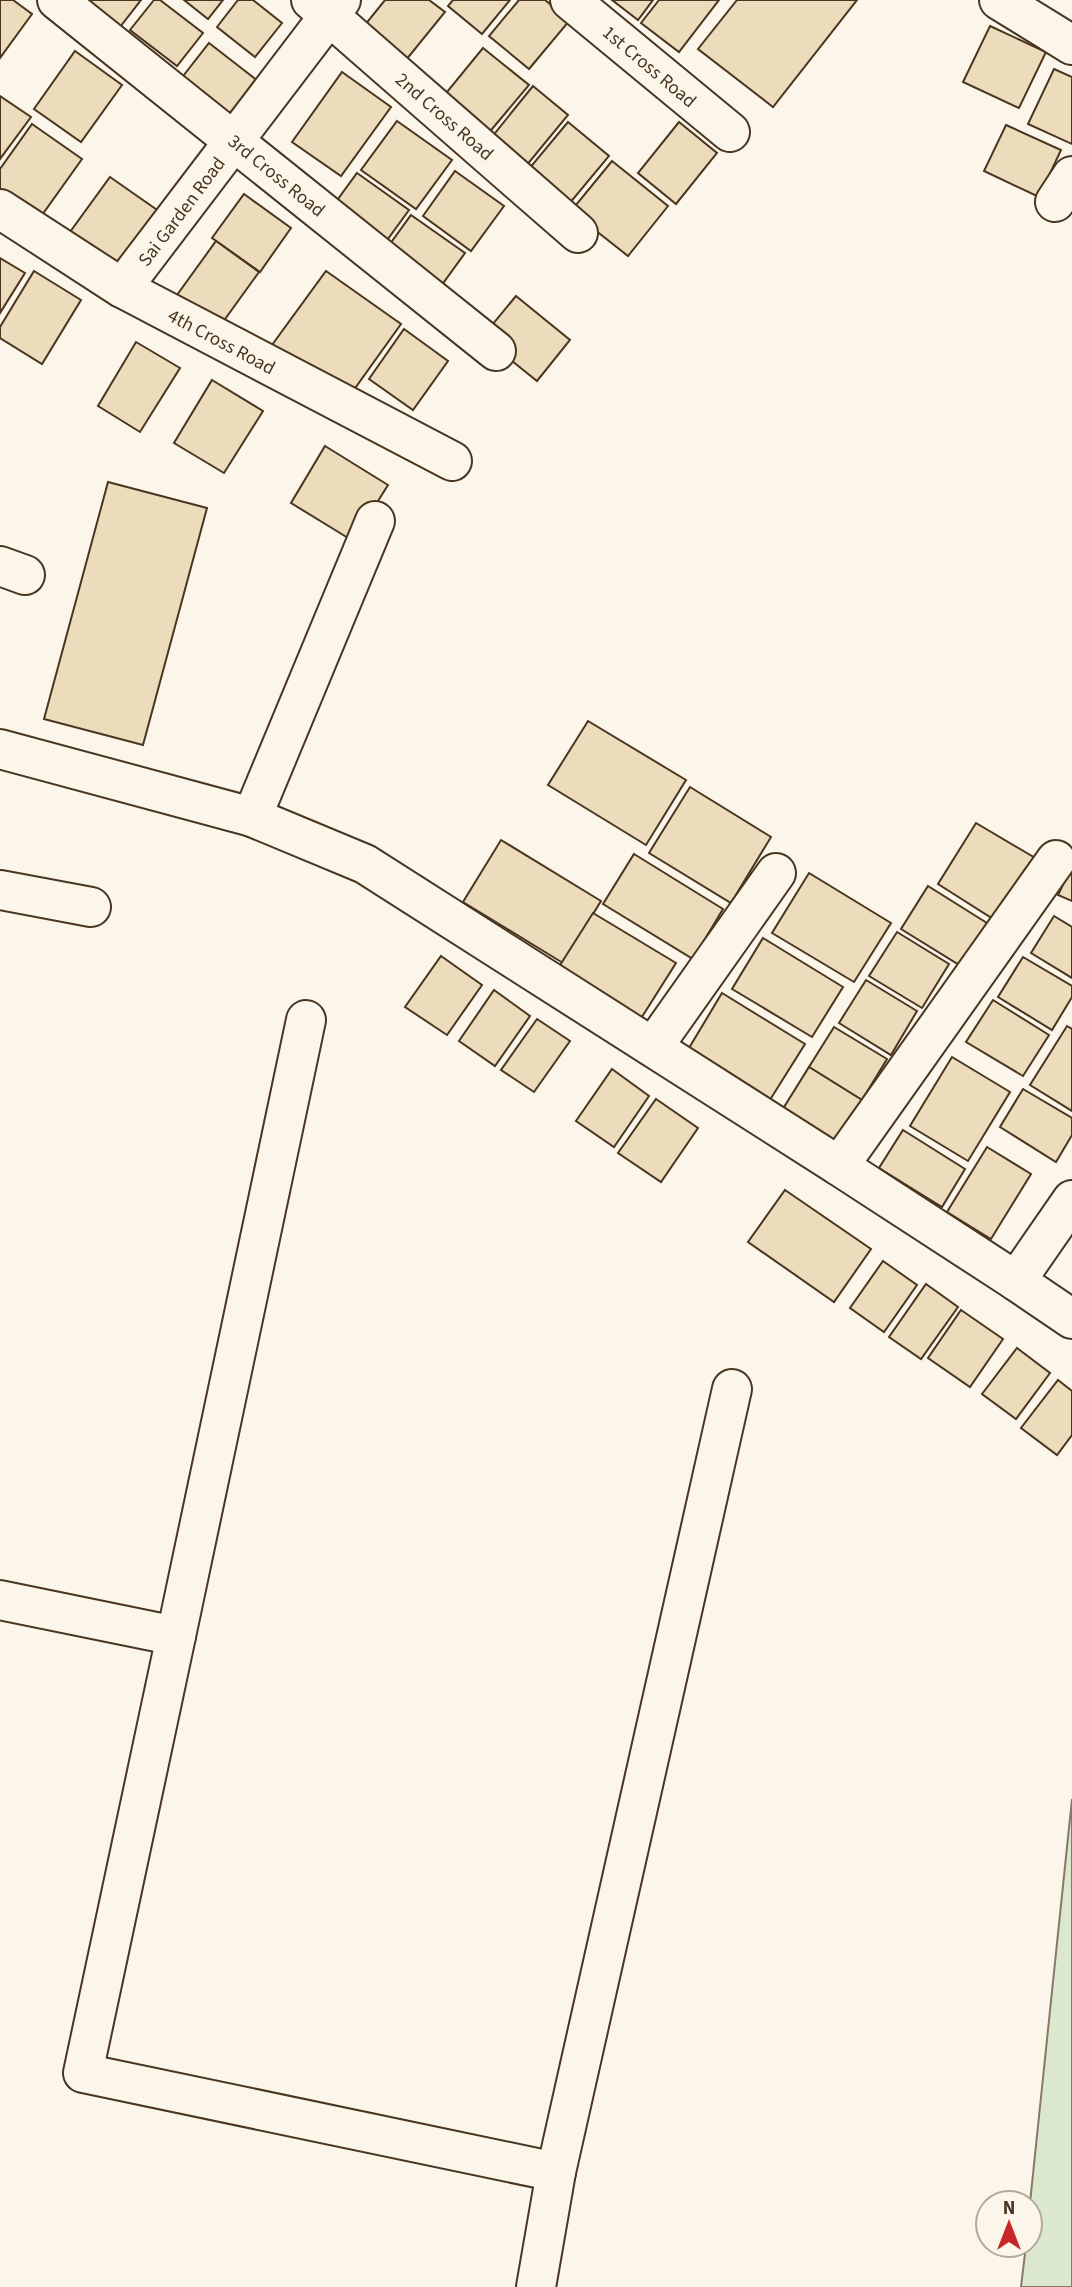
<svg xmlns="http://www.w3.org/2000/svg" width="1072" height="2287" viewBox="0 0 1072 2287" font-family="'Source Sans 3',sans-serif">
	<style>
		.green { fill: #dce7d0; stroke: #887966; stroke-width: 2 }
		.building { fill: #ecdcbc; stroke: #4a3520; stroke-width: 2 }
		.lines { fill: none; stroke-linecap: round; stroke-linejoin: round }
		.minor-casing { stroke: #4a3520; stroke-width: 42 }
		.minor { stroke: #fbf6e9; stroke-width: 38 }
		.labels { text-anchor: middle; stroke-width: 5; stroke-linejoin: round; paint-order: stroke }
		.street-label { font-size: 19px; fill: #4a3520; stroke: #fbf6e9 }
	</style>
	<rect width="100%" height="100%" fill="#fbf6e9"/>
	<path class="green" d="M1072 1799V2287H1021L1026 2245H1030V2203Z"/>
	<g class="building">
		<path d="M0 0H13L32 14 0 58Z"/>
		<path d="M86 0H141L120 27Z"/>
		<path d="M154 0H160L203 33 177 66 130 30Z"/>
		<path d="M184 0H223L208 19Z"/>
		<path d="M238 0H253L282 23 255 57 217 27Z"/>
		<path d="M385 0H429L445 12 406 60 364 26Z"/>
		<path d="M453 0H510L482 34 448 6Z"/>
		<path d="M519 0H545L570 20 529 69 489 36Z"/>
		<path d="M612 0H653L638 20Z"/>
		<path d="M659 0H719L679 52 641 23Z"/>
		<path d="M737 0H857L773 107 698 49Z"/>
		<path d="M990 26 1046 52 1019 108 963 82Z"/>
		<path d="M209 43 258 81 228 118 180 80Z"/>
		<path d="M483 48 529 85 487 135 442 98Z"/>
		<path d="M75 51 122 85 81 142 34 109Z"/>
		<path d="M1054 69 1072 77V144L1028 124Z"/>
		<path d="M342 72 391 107 341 176 292 142Z"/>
		<path d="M533 86 568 115 526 166 491 138Z"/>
		<path d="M0 96 31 117 0 159Z"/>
		<path d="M397 121 452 160 416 209 361 170Z"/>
		<path d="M568 122 609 156 569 204 528 170Z"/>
		<path d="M679 122 717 153 676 204 638 173Z"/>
		<path d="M32 124 82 159 37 222 0 196V169Z"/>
		<path d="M1006 125 1061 150 1039 197 984 171Z"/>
		<path d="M612 161 668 206 628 256 571 211Z"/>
		<path d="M455 171 504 206 471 251 423 216Z"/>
		<path d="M357 173 409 210 382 247 330 210Z"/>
		<path d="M110 177 160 212 120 268 70 232Z"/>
		<path d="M244 194 291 228 260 272 212 238Z"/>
		<path d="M411 215 465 253 436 293 382 255Z"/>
		<path d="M216 241 259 272 220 326 177 295Z"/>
		<path d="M0 258 25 273 0 313Z"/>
		<path d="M34 271 81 300 42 364 0 338V327Z"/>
		<path d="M326 271 401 324 348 398 272 345Z"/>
		<path d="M516 296 570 340 537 381 482 337Z"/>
		<path d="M404 329 448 361 413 410 369 379Z"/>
		<path d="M136 342 180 368 140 432 98 406Z"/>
		<path d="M212 380 263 411 224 473 174 443Z"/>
		<path d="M325 446 388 485 353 541 291 503Z"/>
		<path d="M108 482 207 508 143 745 44 719Z"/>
		<path d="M588 721 686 780 646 845 548 785Z"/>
		<path d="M690 787 771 837 731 903 649 853Z"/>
		<path d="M976 823 1037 859 998 922 938 884Z"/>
		<path d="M501 840 601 901 563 963 463 902Z"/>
		<path d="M634 854 723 909 693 959 603 904Z"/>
		<path d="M1072 866V901L1058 895Z"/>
		<path d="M809 873 891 923 854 982 772 933Z"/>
		<path d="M928 886 987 923 961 966 901 929Z"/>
		<path d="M593 913 676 963 640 1020 557 970Z"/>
		<path d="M1054 916 1072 927V978L1031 953Z"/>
		<path d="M897 932 949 964 922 1008 869 976Z"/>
		<path d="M763 938 843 987 812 1037 732 989Z"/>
		<path d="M441 956 482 985 447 1035 405 1007Z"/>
		<path d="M1023 957 1072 986V997L1052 1030 998 997Z"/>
		<path d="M866 980 917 1011 891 1055 839 1023Z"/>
		<path d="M494 990 530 1016 495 1066 459 1041Z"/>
		<path d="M722 993 805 1044 768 1103 686 1053Z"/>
		<path d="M993 1000 1049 1035 1023 1076 966 1042Z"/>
		<path d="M537 1019 570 1041 534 1092 501 1070Z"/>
		<path d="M1067 1026 1072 1029V1111L1030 1085Z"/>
		<path d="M834 1027 887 1059 862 1100 809 1067Z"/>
		<path d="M952 1057 1010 1092 968 1161 910 1126Z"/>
		<path d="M809 1067 862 1100 836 1144 781 1112Z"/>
		<path d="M612 1069 649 1096 614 1147 576 1121Z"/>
		<path d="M1023 1089 1072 1118V1135L1056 1162 1000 1127Z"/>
		<path d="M656 1099 698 1128 661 1182 618 1153Z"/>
		<path d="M903 1130 965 1169 942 1207 879 1168Z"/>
		<path d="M987 1147 1031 1174 991 1239 947 1212Z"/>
		<path d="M785 1190 871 1249 834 1302 748 1242Z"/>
		<path d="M883 1261 917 1285 884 1332 850 1308Z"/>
		<path d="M926 1284 958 1307 921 1359 889 1337Z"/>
		<path d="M961 1310 1003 1339 970 1387 928 1358Z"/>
		<path d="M1017 1348 1050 1373 1016 1419 982 1394Z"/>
		<path d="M1058 1380 1072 1391V1435L1057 1455 1021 1428Z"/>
	</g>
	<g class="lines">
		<g class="minor-casing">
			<g id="minor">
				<path d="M57 0 496 351"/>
				<path d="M311 0 578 233"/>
				<path d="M570 0 730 132"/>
				<path d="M999 0 1072 45"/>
				<path d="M1055 202 1072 176"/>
				<path d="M0 209 122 288 452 461"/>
				<path d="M122 288 341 0"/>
				<path d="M0 566 25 575"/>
				<path d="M0 749 252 817 365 864 839 1166 1056 860"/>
				<path d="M252 817 375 521"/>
				<path d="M0 890 91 907"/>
				<path d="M653 1047 776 873"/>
				<path d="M839 1166 1016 1281"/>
				<path d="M1072 1200 1016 1281 1072 1319"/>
				<path d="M0 1600 176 1636 306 1020"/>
				<path d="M176 1636 83 2073 556 2172 732 1389"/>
				<path d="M536 2287 556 2172"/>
			</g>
		</g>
		<use href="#minor" class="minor"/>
	</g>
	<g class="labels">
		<g class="street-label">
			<text transform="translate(650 66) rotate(40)" y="7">1st Cross Road</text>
			<text transform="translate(445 116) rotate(41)" y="7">2nd Cross Road</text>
			<text transform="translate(277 175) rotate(39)" y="7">3rd Cross Road</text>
			<text transform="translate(181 211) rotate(-53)" y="7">Sai Garden Road</text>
			<text transform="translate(222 341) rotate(28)" y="7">4th Cross Road</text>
		</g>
	</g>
	<g transform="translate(1009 2224)"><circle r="33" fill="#fbf6e9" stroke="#b4a999" stroke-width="2"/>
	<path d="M0-5L12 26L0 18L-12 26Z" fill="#c62828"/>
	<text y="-10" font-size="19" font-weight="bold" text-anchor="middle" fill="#4a3520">N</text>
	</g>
</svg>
